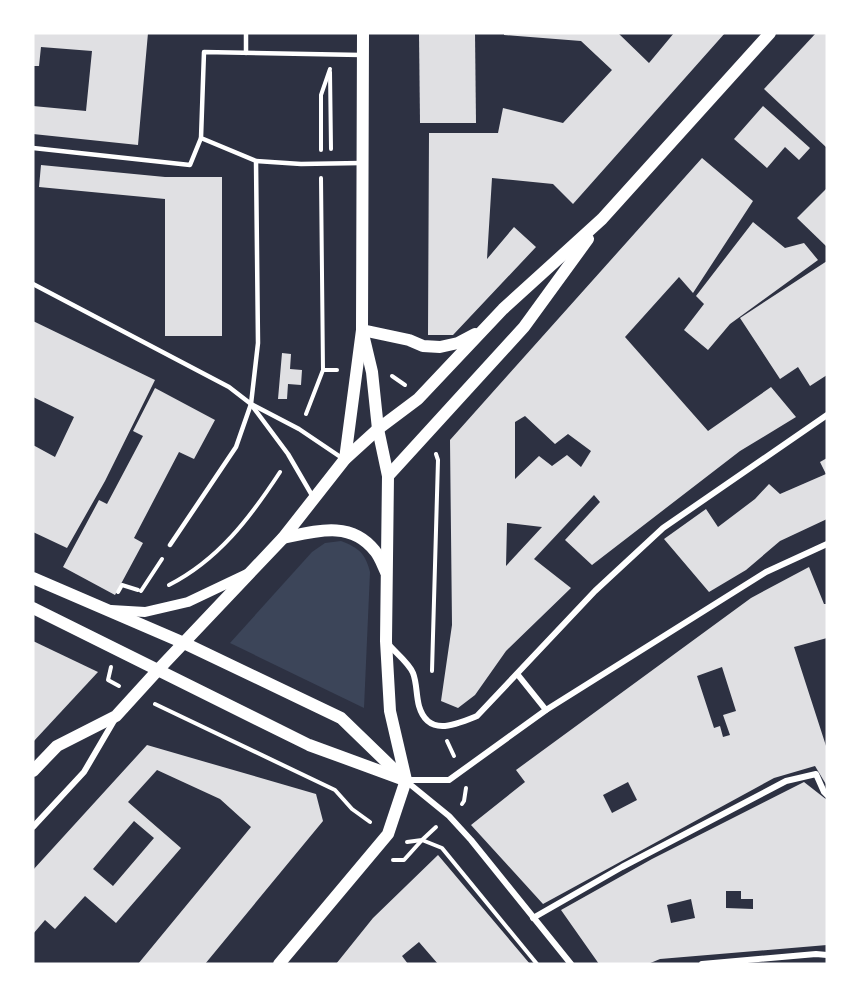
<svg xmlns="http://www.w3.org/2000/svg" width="860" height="997" viewBox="0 0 860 997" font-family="Rubik,sans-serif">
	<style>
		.green { fill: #3c4559 }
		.building { fill: #e0e0e3; fill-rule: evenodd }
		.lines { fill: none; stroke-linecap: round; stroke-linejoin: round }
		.path { stroke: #fff; stroke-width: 4 }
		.service { stroke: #fff; stroke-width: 4.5 }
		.minor { stroke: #fff; stroke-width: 6 }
		.tertiary { stroke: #fff; stroke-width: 10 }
		.secondary { stroke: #fff; stroke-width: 12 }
	</style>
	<rect width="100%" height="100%" fill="#2d3142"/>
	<path class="green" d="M341 541C359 548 365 553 370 572L364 708 230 643 312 552 325 543Z"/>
	<g class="building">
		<path d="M33 33H148L138 145 33 134V106L86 111 92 51 41 47 39 66H33Z"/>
		<path d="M419 33H475L476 123H420Z"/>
		<path d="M504 33H618L649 63 674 33H725L573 204 553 184 492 178 487 259 514 227 536 247 453 335H428L429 133H498L503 108 563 123 612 70 581 41 504 35Z"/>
		<path d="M816 33H827V148L764 89Z"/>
		<path d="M763 106 810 148 799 160 785 147 767 168 734 139Z"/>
		<path d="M702 158 753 201 693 293 679 277 625 337 708 431 771 387 796 417 740 451 592 565 565 540 600 502 594 495 534 559 571 588 506 651 475 695 458 708 441 701 452 625 450 440ZM525 416 555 444 568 434 591 451 581 467 567 455 552 466 539 456 515 479V422ZM507 523 542 527 506 566Z"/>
		<path d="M41 165 165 177H222V336H165V199L39 187Z"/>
		<path d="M827 188V247L797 218Z"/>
		<path d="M753 222 785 248 804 243 818 260 730 324 708 350 684 330 704 304 696 296Z"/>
		<path d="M827 261V375L810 386 798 367 780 379 740 318Z"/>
		<path d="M33 321 155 380 105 481 67 548 33 532V445L55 457 74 417 33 397Z"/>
		<path d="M282 353 291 354 290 369 302 370 301 385 288 384 287 399H278Z"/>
		<path d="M155 388 215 420 194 459 179 452 134 538 143 543 115 595 63 567 99 500 107 504 143 436 133 431Z"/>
		<path d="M827 458V519L780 541 746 570 709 592 664 539 706 509 718 527 755 499 769 484 780 494 826 474 820 462Z"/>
		<path d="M809 567 824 604H827V638L794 647 827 749V786L815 766 774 778 543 904 471 825 525 782 516 770 751 598ZM722 667 736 711 723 715 730 735 723 737 720 726 714 728 697 676ZM628 782 637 800 612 813 603 795Z"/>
		<path d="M33 641 98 672 33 742Z"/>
		<path d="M147 745 316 794 323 821 205 964H138L251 827 220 799 157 770 128 802 181 848 116 923 85 896 55 929 45 920 33 934V870ZM134 821 154 838 113 886 93 869Z"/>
		<path d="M804 782 827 800V945L660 959 648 964H599L561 910 652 859ZM726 891H741V899H753V909L726 908ZM691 899 695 918 671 923 667 905Z"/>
		<path d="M438 855 530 964H438L419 942 402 956 408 964H336L373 918Z"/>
	</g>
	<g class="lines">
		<g class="path">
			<path d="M330 72 331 149"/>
			<path d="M321 150V95L330 69"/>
			<path d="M323 370H337"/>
			<path d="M392 376 405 385"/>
			<path d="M306 414 323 370 321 178"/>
			<path d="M169 585C218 560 250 518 280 472"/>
			<path d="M141 591 162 559"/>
			<path d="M118 592 122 585 138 590"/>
			<path d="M111 667 108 680 119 686"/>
			<path d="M432 671 438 460 436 454"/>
			<path d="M155 704 335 790 352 809 370 822"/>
			<path d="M447 741 454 756"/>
			<path d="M462 804 464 801 466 788"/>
			<path d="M407 842 422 840 436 827"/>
			<path d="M393 860H404L422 840 442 848 537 964"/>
		</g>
		<g class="service">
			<path d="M246 53V33"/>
			<path d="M33 148 190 165 201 138"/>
			<path d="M256 161 301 164 361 163"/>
			<path d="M33 284 229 387 251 404 299 429 342 458"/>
			<path d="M253 407 288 454 313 497"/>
			<path d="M170 545 236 447 251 404 258 343 256 161 201 138 204 52 361 55"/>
		</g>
		<g class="minor">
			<path d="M389 645C396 653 409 663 413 673 417 683 416 695 419 706 428 737 455 725 477 716L595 591 663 528 827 415"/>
			<path d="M518 675 546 710"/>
			<path d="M406 780H449L546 710 766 572 827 544"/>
			<path d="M406 781 449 816 471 840 571 964"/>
			<path d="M33 827 84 772 115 719"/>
			<path d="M533 918 622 867 786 781 816 774 824 792 827 795"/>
			<path d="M702 964 816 954 827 955"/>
		</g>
		<path class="tertiary" d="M111 610 145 612 188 602 247 574"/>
		<g class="secondary">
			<path d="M362 330 372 372 378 429 388 476 386 641 390 711 406 780"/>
			<path d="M362 330 409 340 423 346 440 347 458 343 475 334"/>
			<path d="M345 459 362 330 363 33"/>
			<path d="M388 476 524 327 588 239"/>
			<path d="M283 538C316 531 351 520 375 551 380 557 383 566 386 572"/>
			<path d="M33 578 184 643 341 718 405 780"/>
			<path d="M33 608 309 745 402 779"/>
			<path d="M33 771 57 746 116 716 157 671 283 538 345 459 378 429 418 399 503 309 602 219 770 33"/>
			<path d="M279 964 388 834 406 780"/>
		</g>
	</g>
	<rect width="860" height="997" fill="none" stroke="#ffffff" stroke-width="69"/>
</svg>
